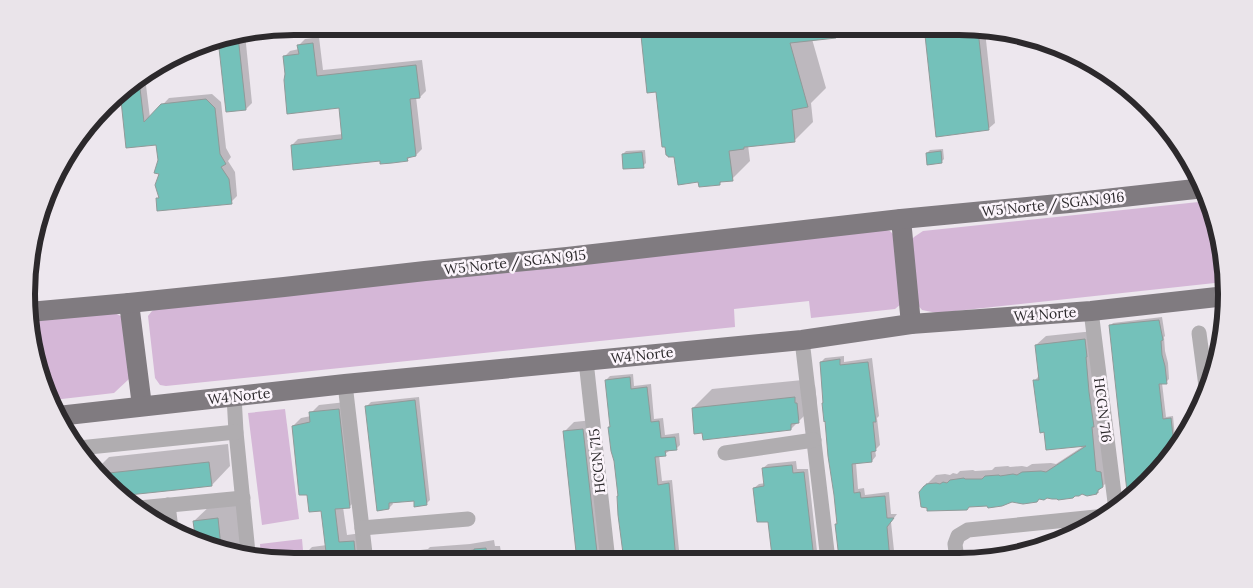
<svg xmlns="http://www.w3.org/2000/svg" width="1253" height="588" viewBox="0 0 1253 588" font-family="Lora,serif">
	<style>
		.green { fill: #d5b7d7 }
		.shadow { fill: #0003 }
		.building { fill: #74c1ba; stroke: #909a99 }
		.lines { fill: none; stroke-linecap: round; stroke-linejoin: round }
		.minor { stroke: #b0adb0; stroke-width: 15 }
		.major { stroke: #807b80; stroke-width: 20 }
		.labels { text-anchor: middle; stroke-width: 5; stroke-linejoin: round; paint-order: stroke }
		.street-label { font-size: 14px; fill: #2c292c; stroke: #fbf4fb }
		.rim { fill: none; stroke: #2c292c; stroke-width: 6 }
	</style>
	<rect width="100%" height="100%" fill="#ede7ee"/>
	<g class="green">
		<path d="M1208 201 1224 282 937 313 922 310 917 304 910 242 914 237 923 231Z"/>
		<path d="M882 229 890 231 897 238 901 304 895 309 811 318 809 301 734 309 735 327 166 386 160 385 155 378 148 316 152 311 161 306Z"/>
		<path d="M110 311 123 317 130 378 114 393 53 400 29 329V321Z"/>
		<path d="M285 409 299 519 262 525 248 413Z"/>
		<path d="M302 539 304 562H294L261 555 260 544Z"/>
	</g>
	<g class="shadow">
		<path d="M565 26H615L613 29 566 34Z"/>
		<path d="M641 26H846L835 37 812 39 826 88 811 103 813 122 795 140 748 145 750 161 732 179 723 180 719 184 699 181 675 155 657 91Z"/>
		<path d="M959 26 985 31 995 123 988 129Z"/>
		<path d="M245 34 252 103 246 109 227 111 219 39Z"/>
		<path d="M319 37 323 70 422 60 426 91 420 97H416L422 149 416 155 411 156 407 160 381 159 292 145 298 139 343 134 340 107 286 75 284 57 290 51 299 49V45L305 39Z"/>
		<path d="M145 77 150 118 169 98 212 94 221 102 226 148 231 157 228 161 235 172 237 196 231 202 157 199 160 196 161 174 158 144 121 91Z"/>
		<path d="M943 149 944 159 941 162 927 153 930 150Z"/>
		<path d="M645 150 646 163 643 166 623 154 626 151Z"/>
		<path d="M1162 317 1165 336 1164 337 1165 351 1168 363 1169 379 1166 382 1162 383 1166 417 1173 416 1176 448 1172 457 1110 326 1113 323Z"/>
		<path d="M1094 331 1107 482 1096 493H1082L1040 498 1037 501H1011L987 505 927 484 936 475 945 474 950 475 953 473 957 474 960 471 973 470 975 471 992 470 995 467 1008 466 1010 467 1022 466 1027 467 1032 464 1051 463 1056 464 1085 445 1045 431 1034 381 1039 376 1036 345 1046 336Z"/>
		<path d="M844 356V362L872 358 879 416 877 418 880 445 875 450 876 456 872 461 856 463 858 489 864 488 865 495 889 492 891 514H897L891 522 895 560H842L836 524 838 523 821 362 825 358Z"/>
		<path d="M633 374 634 386 651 384 654 419 663 418 665 435 679 433 680 445 676 449 669 451 665 454 659 455 662 481 672 480 680 560 625 561 615 461 609 427 611 426 606 380 610 376Z"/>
		<path d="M813 379 814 385H815L817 403 791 429 693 408 712 389Z"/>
		<path d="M419 397 430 500 426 504 415 500 392 502 393 504 389 508 367 406 371 402Z"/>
		<path d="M346 402 358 498 350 506 343 507 347 535 362 533 368 561 304 562V555L312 547 327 545 322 509 293 426 301 418 311 416V413L319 405Z"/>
		<path d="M593 420 608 561H578L564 432 574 422Z"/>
		<path d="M228 444 230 466 212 485 118 495 96 470 109 457Z"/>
		<path d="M796 461 797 469H808L818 560H773L769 521 754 488 759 484 765 483 763 468 768 464Z"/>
		<path d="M236 500 242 551 197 542 194 521 213 503Z"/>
		<path d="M172 510 173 530 146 513Z"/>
		<path d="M494 540 495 546H500L502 559 500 561H381L384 558H387L394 551 405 550V552L428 549 430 547 470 544Z"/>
		<path d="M1037 546V548L1012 555 1019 548Z"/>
	</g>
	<g class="building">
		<path d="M308 26H340V34L309 37Z"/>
		<path d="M640 26H834L836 38 790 43 808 107 792 110 795 142 746 147H744V149L729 151 733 181 720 182V185L699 187 698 182 678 185 674 157H668V156L666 155 665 147H662L656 92 647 93Z"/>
		<path d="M924 26H959L978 30 989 130 936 137Z"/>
		<path d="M238 36 246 110 226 112 218 39Z"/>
		<path d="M313 43 317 76 416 65 420 98 410 99 416 156 407 158 408 161 392 163 380 164V161L293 170 291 145 342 139 339 108 287 114 284 80 285 74 283 56 299 54 297 45Z"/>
		<path d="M139 80 144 122 161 104 206 99 215 108 220 154 226 164 221 167 229 179 232 204 157 211 156 198H159L155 185 159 174 154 173 158 160 156 145 126 148 120 91Z"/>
		<path d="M941 151 942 163 927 165 926 153Z"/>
		<path d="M642 152 644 168 623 169 622 154Z"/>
		<path d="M1159 320 1163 340 1161 341 1162 355 1165 366 1167 384H1159L1163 419 1171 418 1174 445H1173V454L1172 457 1128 501 1109 325Z"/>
		<path d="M1085 339 1087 357H1086L1089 392 1094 427H1092L1096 471 1101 472 1103 487 1098 490V493H1096L1097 494 1087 496 1082 494 1079 496H1075L1073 498 1058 500 1057 499H1052L1047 498 1044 500 1039 499 1037 502 1023 504 1012 502 1002 506 988 508 987 506 969 507 967 510 927 511V508L921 507 919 492 924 486 926 485V484L936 483 940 484 943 482 947 483 950 480 964 478 965 479H982L985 476 999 475 1000 476 1013 474 1017 475 1022 472 1041 471 1046 472 1086 446 1046 450 1044 432 1040 433 1033 380H1039L1035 345Z"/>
		<path d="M840 359V365L868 362 876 422H873L876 451 871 452 872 462 852 464 854 493 860 492 861 498 885 496 887 518H894L887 527 890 560H840V558H839L835 524H837L834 495 828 456 825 421 824 422 822 403H823L820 362Z"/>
		<path d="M630 377 631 389 647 387 651 422 659 421 661 438 675 437 677 450 665 451 666 456 655 457 658 485 669 483 676 560 624 561 618 515 617 496H618L614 461 611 451 608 427H610L605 380Z"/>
		<path d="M795 397V403H797L799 423 791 424V430L703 440 702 433 694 434 692 408Z"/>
		<path d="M415 400 427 505 414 507V501L389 503V509L377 511 365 406Z"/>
		<path d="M339 409 350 508 335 509 339 542 354 541 356 562H304V554L326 552 321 511 309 512 307 495H299L292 426 310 422 309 412Z"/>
		<path d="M583 429 598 561H577L563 431Z"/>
		<path d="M209 462 212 486 176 490 119 496 100 474Z"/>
		<path d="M792 465 793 473 804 472 814 559 793 560 792 554 772 556 768 522H757L753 488 764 486 762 468Z"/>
		<path d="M218 518 221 547 196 542 193 521Z"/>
		<path d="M486 548 488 561H445L444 554 474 550V549Z"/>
	</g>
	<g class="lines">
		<g class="minor">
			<path d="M1091 311 1116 510"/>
			<path d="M1199 333 1207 394"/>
			<path d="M802 340 828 560"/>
			<path d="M586 361 608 561"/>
			<path d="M345 384 366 562"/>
			<path d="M234 396 236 432 248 553"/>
			<path d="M79 448 236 432"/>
			<path d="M725 453 814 440"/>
			<path d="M168 505 171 529"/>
			<path d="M139 508 243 498"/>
			<path d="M362 528 468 519"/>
			<path d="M957 560 955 544 958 536 968 530 1106 516"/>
		</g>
		<g class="major">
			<path d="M901 219 911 324"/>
			<path d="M129 303 142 406"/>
			<path d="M29 312 129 303 284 287 425 271 567 257 901 219 1069 203 1204 188"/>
			<path d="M58 416 345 384 802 340 911 324 1091 311 1226 296"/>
		</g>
	</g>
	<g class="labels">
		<g class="street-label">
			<text transform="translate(1053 204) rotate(-6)" y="5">W5 Norte / SGAN 916</text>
			<text transform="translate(515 262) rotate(-6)" y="5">W5 Norte / SGAN 915</text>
			<text transform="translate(1045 314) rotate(-4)" y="5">W4 Norte</text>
			<text transform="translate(642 355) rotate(-6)" y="5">W4 Norte</text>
			<text transform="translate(239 396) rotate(-6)" y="5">W4 Norte</text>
			<text transform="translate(1103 410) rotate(83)" y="5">HCGN 716</text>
			<text transform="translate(597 461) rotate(-96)" y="5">HCGN 715</text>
		</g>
	</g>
	<path d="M0 0H1253V588H0ZM294 35H959A259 259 0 0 1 1218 294V294A259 259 0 0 1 959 553H294A259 259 0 0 1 35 294V294A259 259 0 0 1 294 35Z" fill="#eae4ea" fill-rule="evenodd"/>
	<path class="rim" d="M294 35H959A259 259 0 0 1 1218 294V294A259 259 0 0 1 959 553H294A259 259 0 0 1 35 294V294A259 259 0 0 1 294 35Z"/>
</svg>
